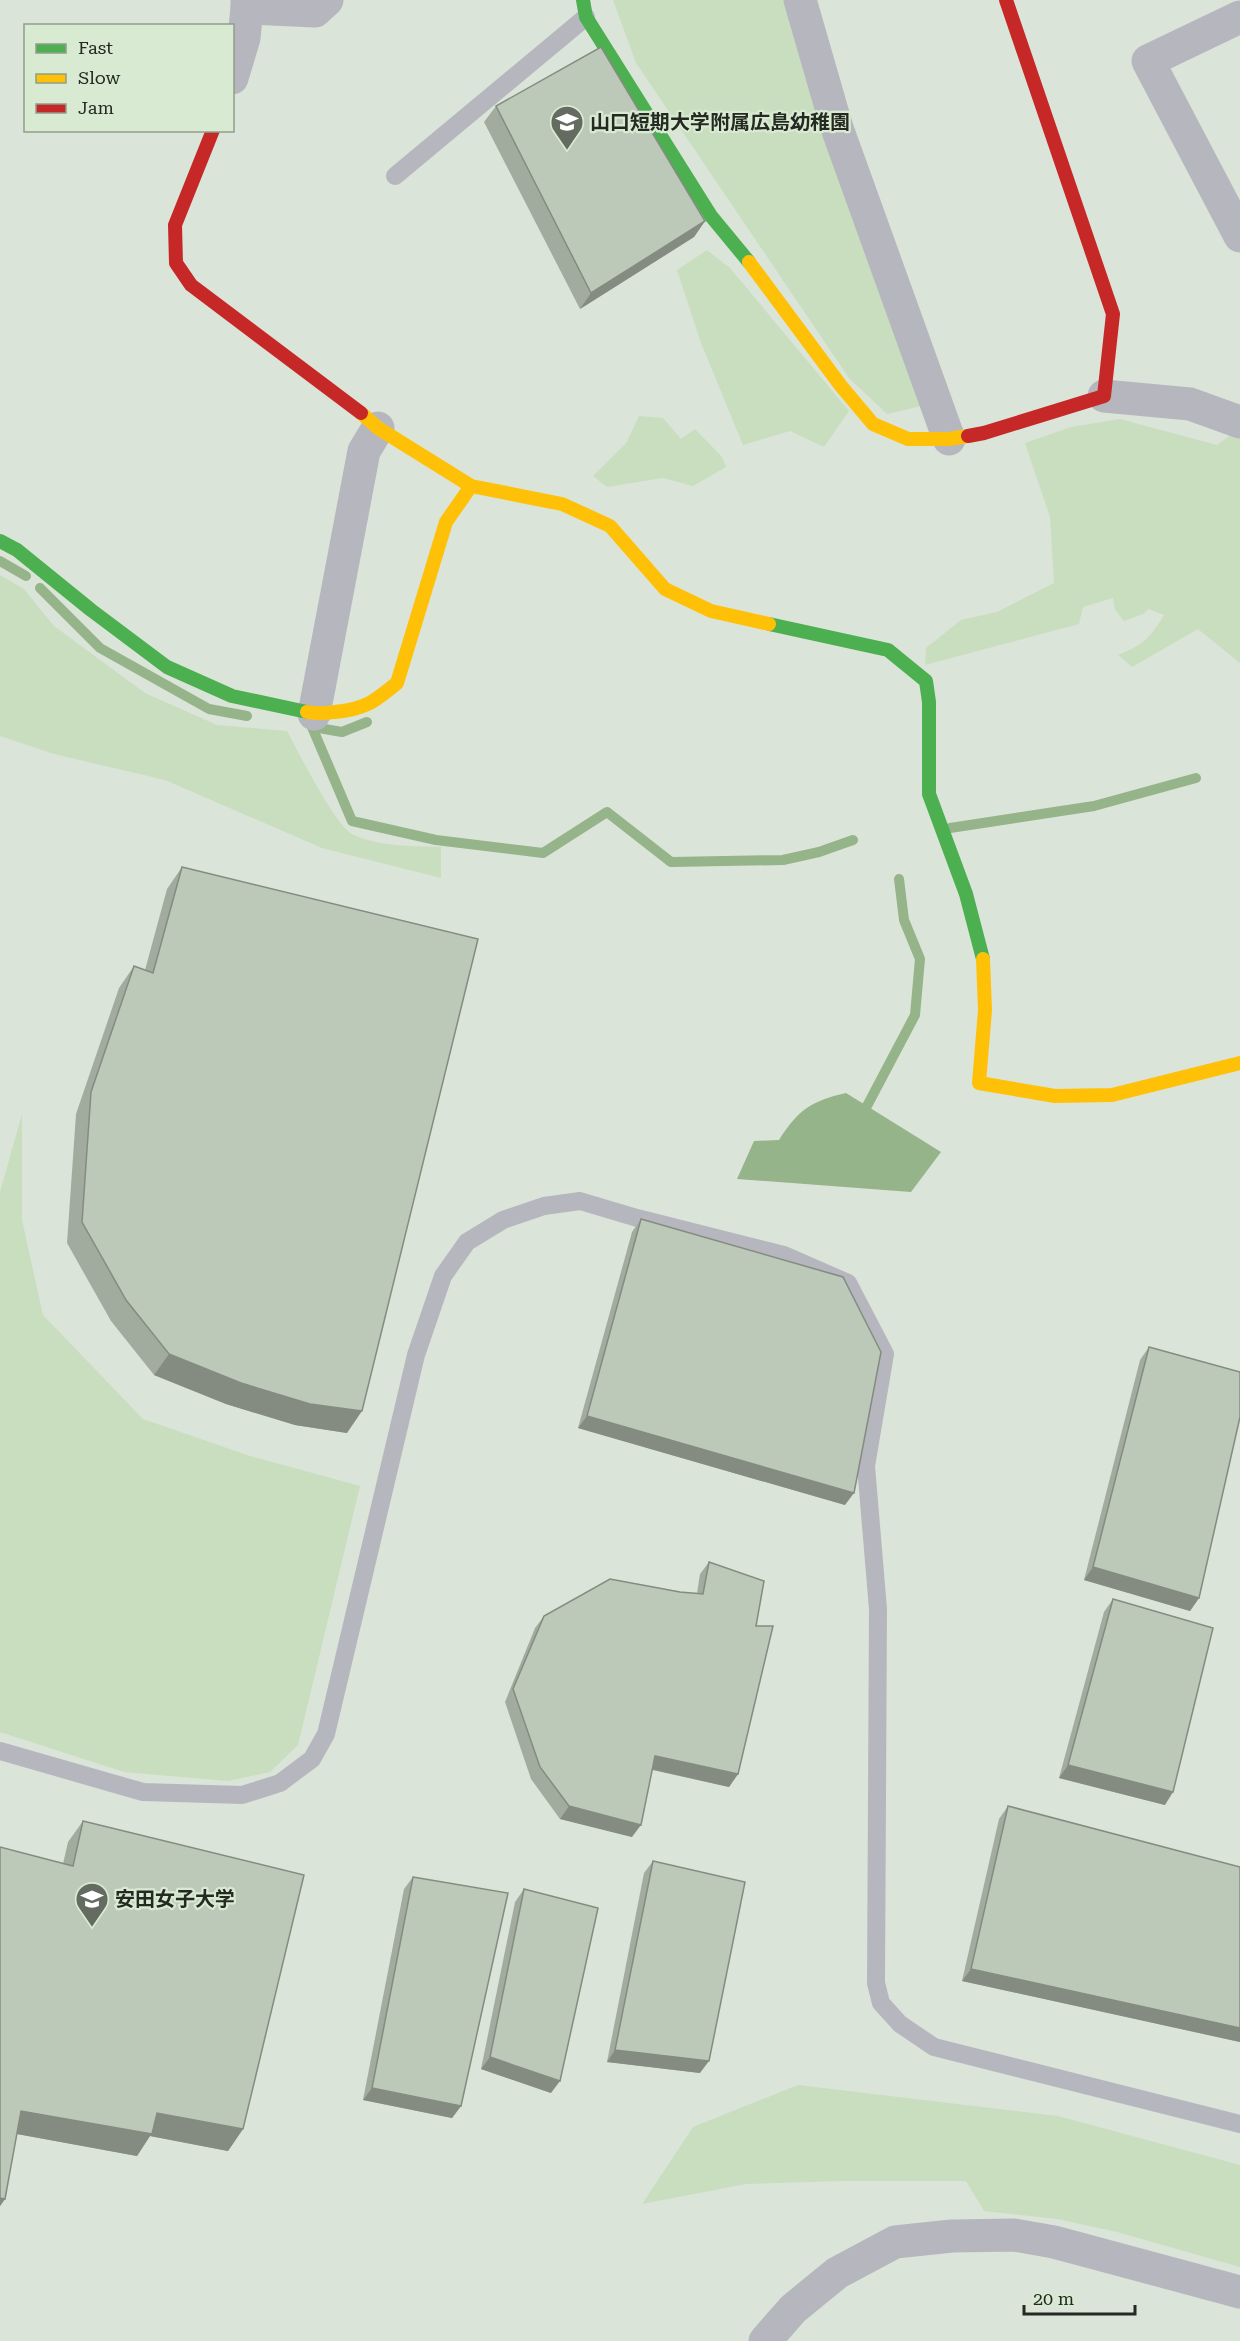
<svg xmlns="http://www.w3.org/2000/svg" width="1240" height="2341" viewBox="0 0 1240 2341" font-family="'Roboto Serif','Noto Sans JP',serif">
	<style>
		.green { fill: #c8debf }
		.water { fill: #96b489 }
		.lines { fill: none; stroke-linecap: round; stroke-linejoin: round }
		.stream { stroke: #96b489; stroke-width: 10 }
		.lane { stroke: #b6b7be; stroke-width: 18 }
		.street { stroke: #b6b7be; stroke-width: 33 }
		.fast { stroke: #4caf50; stroke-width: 14 }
		.slow { stroke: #ffc107; stroke-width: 14 }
		.jam { stroke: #c62828; stroke-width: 14 }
		.wall { fill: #a2ac9e }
		.shaded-wall { fill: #848c81 }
		.building { fill: #bcc8b8; stroke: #848c81; stroke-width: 1.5 }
		.labels { text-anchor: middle; stroke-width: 4.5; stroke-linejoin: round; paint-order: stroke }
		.poi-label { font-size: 20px; font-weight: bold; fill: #242a21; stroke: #d9ead2; text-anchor: start }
	</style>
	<rect width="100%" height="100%" fill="#dbe4d8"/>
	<g class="green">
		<path d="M613 0H785L926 405 887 414 849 378 636 63Z"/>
		<path d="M707 250 730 268 849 411 824 447 790 431 743 445 701 343 677 270Z"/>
		<path d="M639 416 663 418 681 439 695 429 722 457 726 467 693 486 663 478 607 487 593 476 627 442Z"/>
		<path d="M1120 419 1217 445 1240 428V663L1198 629 1132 667 1118 655C1143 645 1150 638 1164 615L1149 609 1143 614 1124 621 1115 610 1113 598 1083 607 1079 624 925 665 926 648 961 620 997 612 1054 583 1050 517 1025 443 1071 427Z"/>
		<path d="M0 575 24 589 54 626 145 693 217 725 287 731C298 751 336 828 354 835 381 847 413 846 441 847V878L322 848 165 780 54 754 0 736Z"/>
		<path d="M22 1114V1220L43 1315 143 1419 250 1456 360 1486 298 1745 270 1772 228 1781 124 1772 0 1732V1192Z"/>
		<path d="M798 2085 1058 2116 1240 2165V2267L1117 2232 1057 2219 984 2211 966 2181H842L746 2184 642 2204 693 2127Z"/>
	</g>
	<path class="water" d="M846 1093 941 1152 911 1192 737 1179 754 1141 779 1140C798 1110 811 1101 846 1093Z"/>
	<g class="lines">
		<g class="stream">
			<path d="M0 561 26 576"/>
			<path d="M40 588 100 648 209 709 247 716"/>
			<path d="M312 727 352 821 436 840 543 853 607 812 671 862 783 860 819 852 853 840"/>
			<path d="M313 727 342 732 367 722"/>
			<path d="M950 828 1094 806 1196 778"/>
			<path d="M867 1106 915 1015 920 959 904 920 899 879"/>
		</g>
		<g class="lane">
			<path d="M395 176 586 17"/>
			<path d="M0 1751 143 1792 242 1795 280 1783 312 1759 326 1734 416 1355 443 1276 467 1242 503 1220 544 1206 580 1201 637 1218 784 1255 848 1283 885 1354 866 1466 878 1609 876 1983 881 2003 900 2024 934 2047 1240 2124"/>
		</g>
		<g class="street">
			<path d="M247 0V8L315 11 327 0"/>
			<path d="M800 0 837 128 949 439"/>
			<path d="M1240 17 1148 61 1240 236"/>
			<path d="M232 78 244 38 247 8"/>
			<path d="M1104 396 1190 404 1240 422"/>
			<path d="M314 714 364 451 378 428"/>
			<path d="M765 2341 793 2309 837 2273 895 2242 952 2236 1014 2235 1054 2242 1240 2292"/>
		</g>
		<g class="fast">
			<path d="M583 0 586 17 711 216 749 262"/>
			<path d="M0 541 17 550 91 610 167 667 232 696 307 712"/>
			<path d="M769 624 888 650 926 681 929 702V794L966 894 983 959"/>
		</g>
		<g class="slow">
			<path d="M749 262 841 386 873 424 908 439H949L968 436"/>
			<path d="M361 413 378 428 471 486 562 504 610 526 665 589 711 611 769 624"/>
			<path d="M307 712C316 714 325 713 335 712 365 709 374 702 397 683L446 522 471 486"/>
			<path d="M983 959 985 1010 979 1083 1055 1096 1112 1095 1240 1063"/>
		</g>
		<g class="jam">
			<path d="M213 130 175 225 176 263 191 285 361 413"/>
			<path d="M968 436 984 433 1104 396 1113 314 1006 0"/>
		</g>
	</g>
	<g class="wall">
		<path d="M496 106 705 221 694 237 580 309 484 122Z"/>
		<path d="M182 867 347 1433 295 1425 226 1404 154 1375 111 1321 67 1243 76 1114 119 988 134 966 145 970 167 889Z"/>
		<path d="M641 1219 845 1505 578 1428 632 1232Z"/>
		<path d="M1149 1347 1199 1598 1190 1611 1084 1580 1140 1360Z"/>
		<path d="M709 1562 756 1626 738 1774 729 1787 652 1770 632 1837 560 1819 531 1779 505 1702 535 1628 544 1616 680 1592 697 1593 700 1574Z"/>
		<path d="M1113 1599 1165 1805 1059 1778 1104 1612Z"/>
		<path d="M1008 1806 1240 1867V2042L962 1981 999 1819Z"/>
		<path d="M83 1821 243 2129 228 2151 150 2136 137 2156 17 2134 5 2199 0 2206V1847L63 1864 68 1842Z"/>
		<path d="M653 1861 700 2073 607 2062 644 1873Z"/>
		<path d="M413 1877 461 2106 452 2118 363 2100 404 1889Z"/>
		<path d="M524 1889 551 2093 481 2069 515 1902Z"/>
	</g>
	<g class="shaded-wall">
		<path d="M705 221 694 237 580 309 591 293Z"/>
		<path d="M169 1354 362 1411 347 1433 295 1425 226 1404 154 1375Z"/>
		<path d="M587 1416 854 1493 845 1505 578 1428Z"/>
		<path d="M1093 1567 1199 1598 1190 1611 1084 1580Z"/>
		<path d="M655 1756 738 1774 729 1787 646 1768Z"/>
		<path d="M1068 1765 1173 1792 1165 1805 1059 1778Z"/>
		<path d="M569 1806 641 1825 632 1837 560 1819Z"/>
		<path d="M971 1969 1240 2028V2042L962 1981Z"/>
		<path d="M615 2050 709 2061 700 2073 607 2062Z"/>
		<path d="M490 2057 560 2081 551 2093 481 2069Z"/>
		<path d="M372 2088 461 2106 452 2118 363 2100Z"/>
		<path d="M21 2111 157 2113 243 2129 228 2151 150 2136 137 2156 6 2132Z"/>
		<path d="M0 2198 5 2199 0 2206Z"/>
	</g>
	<g class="building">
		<path d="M601 47 705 221 591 293 496 106Z"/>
		<path d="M182 867 478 939 362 1411 310 1404 241 1383 169 1354 126 1300 82 1222 91 1092 134 966 153 973Z"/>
		<path d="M641 1219 843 1277 881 1352 854 1493 587 1416Z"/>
		<path d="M1149 1347 1240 1372V1417L1199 1598 1093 1567Z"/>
		<path d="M709 1562 764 1581 756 1626H773L738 1774 655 1756 641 1825 569 1806 540 1767 513 1689 544 1616 610 1579 680 1592 703 1594Z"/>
		<path d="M1113 1599 1213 1628 1173 1792 1068 1765Z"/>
		<path d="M1008 1806 1240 1867V2028L971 1969Z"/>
		<path d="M83 1821 304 1875 243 2129 157 2113 152 2134 21 2111 5 2199 0 2198V1847L73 1866Z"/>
		<path d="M653 1861 745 1882 709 2061 615 2050Z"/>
		<path d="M413 1877 508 1893 461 2106 372 2088Z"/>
		<path d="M524 1889 598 1908 560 2081 490 2057Z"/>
	</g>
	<defs>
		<g id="school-pin" transform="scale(1.725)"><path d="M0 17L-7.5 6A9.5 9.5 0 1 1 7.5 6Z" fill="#646b61" stroke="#d9ead2"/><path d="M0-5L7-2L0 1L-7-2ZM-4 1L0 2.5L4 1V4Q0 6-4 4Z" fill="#fff"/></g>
		<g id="university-pin" transform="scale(1.725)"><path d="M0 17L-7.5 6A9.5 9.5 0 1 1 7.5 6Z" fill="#646b61" stroke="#d9ead2"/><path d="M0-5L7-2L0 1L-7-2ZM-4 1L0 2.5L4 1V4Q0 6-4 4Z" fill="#fff"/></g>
	</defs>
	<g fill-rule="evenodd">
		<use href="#school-pin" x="567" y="122"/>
		<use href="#university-pin" x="92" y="1899"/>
	</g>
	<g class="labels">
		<g class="poi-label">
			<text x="590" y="129">山口短期大学附属広島幼稚園</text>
			<text x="115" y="1906">安田女子大学</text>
		</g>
	</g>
	<rect x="24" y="24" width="210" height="108" fill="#d9ead2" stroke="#919d8b" stroke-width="1.5"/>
	<rect x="36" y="44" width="30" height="9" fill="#4caf50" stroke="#919d8b" stroke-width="1.5"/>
	<text x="78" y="54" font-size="18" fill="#242a21">Fast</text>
	<rect x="36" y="74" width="30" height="9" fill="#ffc107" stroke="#919d8b" stroke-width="1.5"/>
	<text x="78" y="84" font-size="18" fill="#242a21">Slow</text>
	<rect x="36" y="104" width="30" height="9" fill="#c62828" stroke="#919d8b" stroke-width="1.5"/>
	<text x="78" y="114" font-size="18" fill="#242a21">Jam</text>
	<path d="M1024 2305v9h111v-9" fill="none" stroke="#242a21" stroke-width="3"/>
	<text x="1033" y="2305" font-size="18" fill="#242a21" stroke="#d9ead2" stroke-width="4.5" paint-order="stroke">20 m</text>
</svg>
